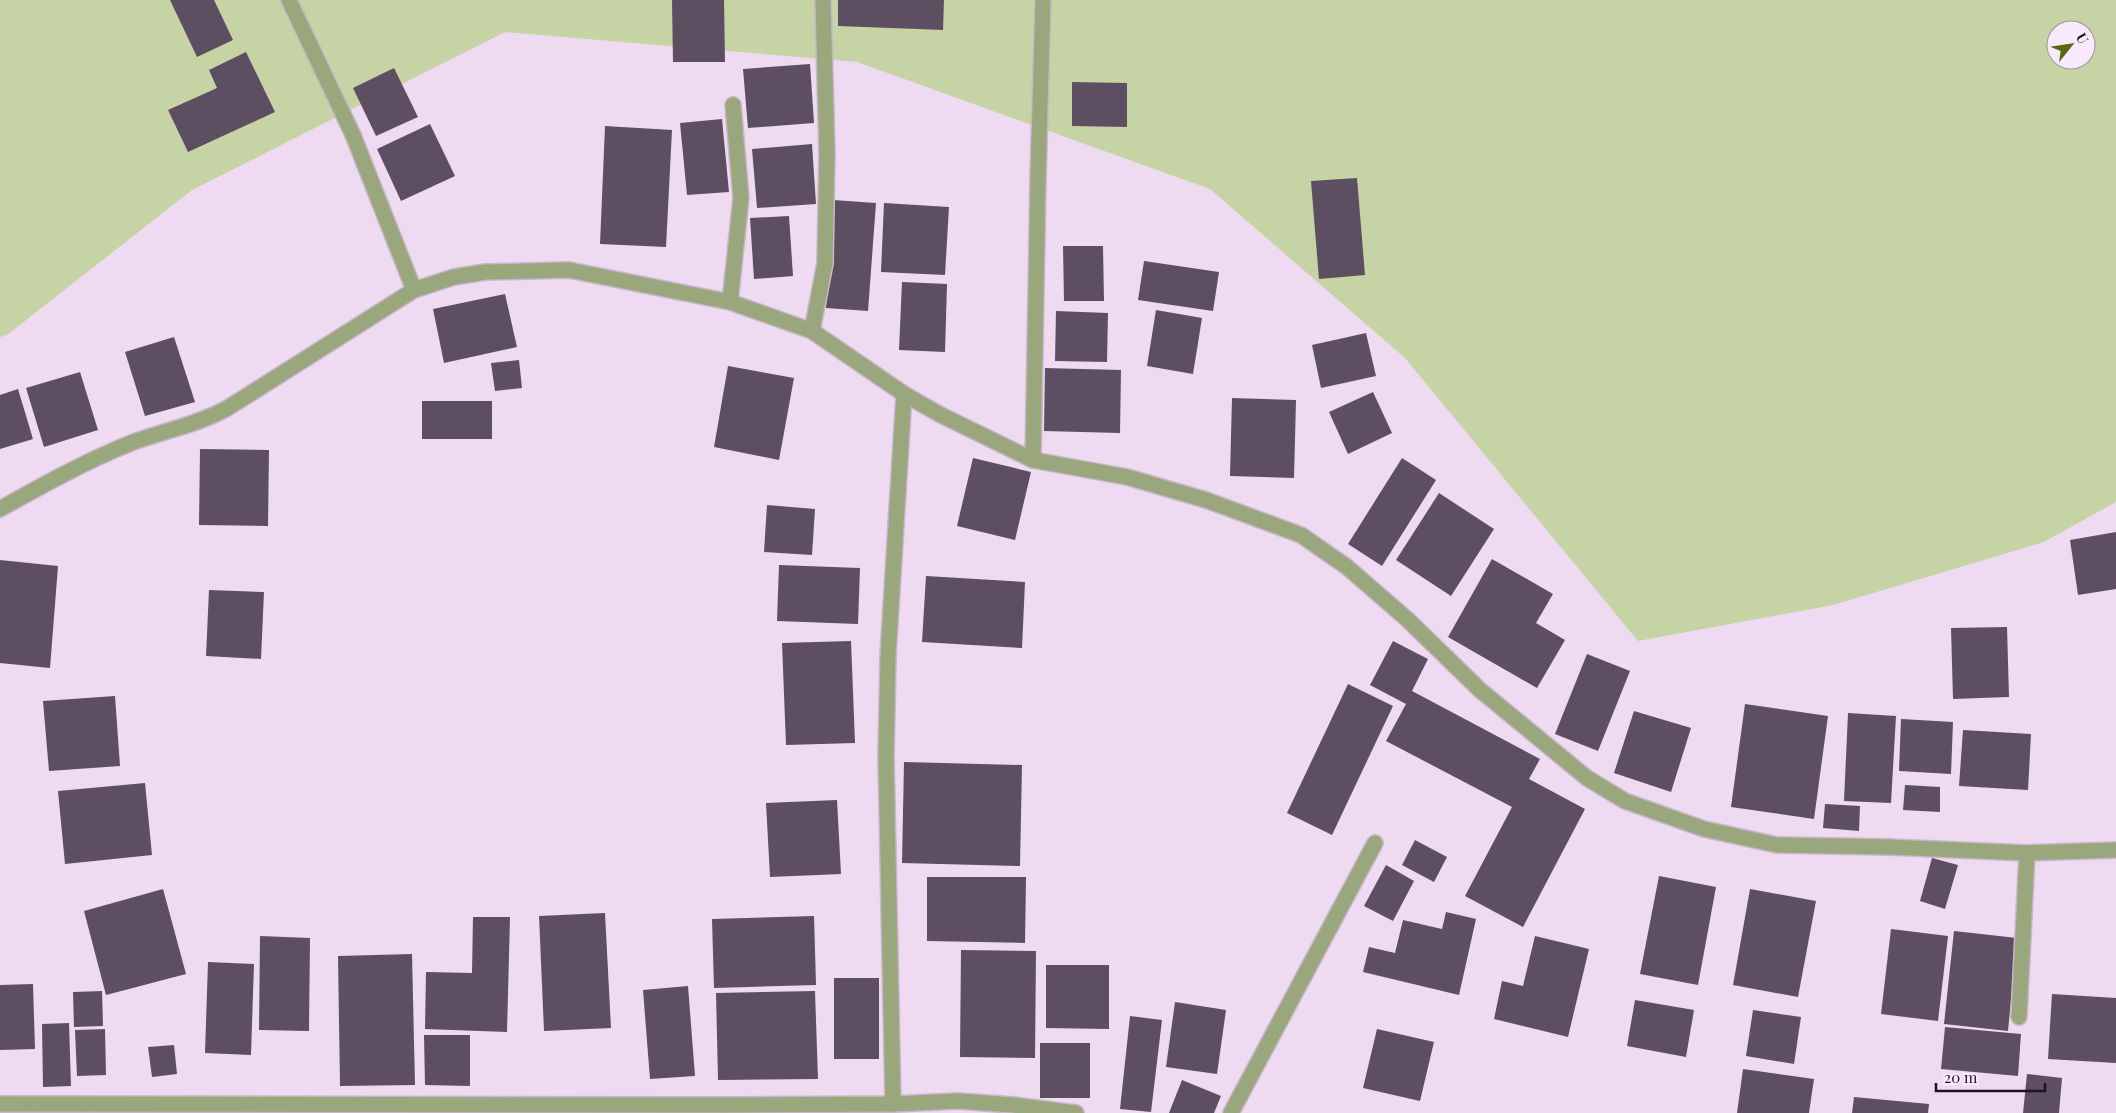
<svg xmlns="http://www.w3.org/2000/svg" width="2116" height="1113" viewBox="0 0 2116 1113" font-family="'Playfair Display',serif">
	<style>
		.green { fill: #c6d3a4; fill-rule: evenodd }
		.building { fill: #5e4e62 }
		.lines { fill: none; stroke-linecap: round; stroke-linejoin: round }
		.service-casing { stroke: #c8b7cb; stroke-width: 18 }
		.minor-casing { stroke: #c8b7cb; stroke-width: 18 }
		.tertiary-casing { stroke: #c8b7cb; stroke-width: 18 }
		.service { stroke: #9aa67b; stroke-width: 15 }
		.minor { stroke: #9aa67b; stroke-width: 15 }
		.tertiary { stroke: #9aa67b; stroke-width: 15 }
	</style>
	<rect width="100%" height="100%" fill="#eedbf2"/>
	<path class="green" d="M0 0H2116V502L2044 542 1833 605 1638 641 1405 358 1210 189 857 62 505 32 192 190 7 335 0 337ZM2056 30H2086V60H2056Z"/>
	<g class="building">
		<path d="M170 0H214L233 40 197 57Z"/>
		<path d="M672 0H724L725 62H673Z"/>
		<path d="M838 0H944L943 30 838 26Z"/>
		<path d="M246 52 275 112 188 152 168 110 217 88 209 70Z"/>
		<path d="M810 64 814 123 748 128 743 69Z"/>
		<path d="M394 68 418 117 376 136 353 88Z"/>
		<path d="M1072 82 1127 83V127L1072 126Z"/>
		<path d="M722 119 729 192 687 195 680 123Z"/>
		<path d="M430 124 455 176 401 201 377 149Z"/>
		<path d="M605 126 672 130 666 247 600 244Z"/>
		<path d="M812 144 816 204 757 208 752 149Z"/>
		<path d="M1357 178 1365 275 1319 279 1311 181Z"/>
		<path d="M833 200 876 203 868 311 826 308Z"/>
		<path d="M884 203 949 207 945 275 881 272Z"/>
		<path d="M789 216 793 276 754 279 750 218Z"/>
		<path d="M1063 246H1103L1104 301H1064Z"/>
		<path d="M1144 261 1219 272 1213 311 1138 300Z"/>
		<path d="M902 282 947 284 945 352 899 350Z"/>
		<path d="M505 294 517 347 444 363 433 309Z"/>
		<path d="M1156 310 1202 318 1193 374 1147 366Z"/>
		<path d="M1056 311 1108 313 1107 362 1055 361Z"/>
		<path d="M1366 333 1376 376 1321 388 1312 345Z"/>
		<path d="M174 337 195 402 145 416 125 352Z"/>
		<path d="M519 360 522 388 495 391 491 363Z"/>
		<path d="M728 366 794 378 779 460 714 447Z"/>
		<path d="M1045 368 1121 370 1120 433 1044 431Z"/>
		<path d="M80 372 98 430 44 447 26 388Z"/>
		<path d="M18 389 33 439 0 449V395Z"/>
		<path d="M1373 392 1392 433 1348 454 1329 412Z"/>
		<path d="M1232 398 1296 400 1294 478 1230 476Z"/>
		<rect x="422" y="401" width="70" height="38"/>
		<path d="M200 449 269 450 268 526 199 525Z"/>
		<path d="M973 458 1031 472 1015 540 957 526Z"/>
		<path d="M1402 458 1436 480 1382 566 1348 544Z"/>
		<path d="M1439 493 1494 529 1451 596 1396 560Z"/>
		<path d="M767 505 815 509 812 555 764 552Z"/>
		<path d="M2116 532V589L2078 595 2070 540Z"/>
		<path d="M1492 559 1553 594 1536 623 1565 640 1537 688 1448 637Z"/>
		<path d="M0 560 58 566 50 668 0 663Z"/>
		<path d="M779 565 860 568 858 624 777 621Z"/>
		<path d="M926 576 1025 582 1022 648 922 642Z"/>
		<path d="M209 590 264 592 261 659 206 656Z"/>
		<path d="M2007 627 2009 697 1953 699 1951 628Z"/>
		<path d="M851 641 855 743 786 745 782 643Z"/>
		<path d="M1393 641 1428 659 1412 691 1540 759 1529 779 1585 809 1523 927 1465 896 1512 807 1386 741 1406 704 1370 685Z"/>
		<path d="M1587 654 1630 671 1598 751 1555 734Z"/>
		<path d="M1348 684 1393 706 1332 835 1287 813Z"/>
		<path d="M115 696 120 766 49 771 43 701Z"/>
		<path d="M1745 704 1828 716 1814 819 1731 807Z"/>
		<path d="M1634 711 1691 728 1671 792 1614 773Z"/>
		<path d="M1848 713 1896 716 1891 803 1844 801Z"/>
		<path d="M1901 719 1953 722 1951 774 1899 771Z"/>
		<path d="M1963 730 2031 734 2028 790 1959 786Z"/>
		<path d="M904 762 1022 765 1020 866 902 863Z"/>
		<path d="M145 783 152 855 65 864 58 791Z"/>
		<path d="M1905 785 1940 787V812L1903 810Z"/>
		<path d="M837 800 841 874 770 877 766 803Z"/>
		<path d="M1825 804 1860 806 1859 831 1823 828Z"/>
		<path d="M1415 840 1447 857 1434 882 1402 865Z"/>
		<path d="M1932 858 1958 865 1945 909 1920 901Z"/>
		<path d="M1386 865 1414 881 1393 921 1364 906Z"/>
		<path d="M1659 876 1716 887 1698 985 1640 974Z"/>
		<path d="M927 877H1026L1025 943 927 941Z"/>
		<path d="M163 889 186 974 106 995 84 911Z"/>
		<path d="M1750 889 1816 901 1798 997 1733 985Z"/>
		<path d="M1446 912 1476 919 1459 995 1363 972 1369 947 1395 953 1403 920 1442 929Z"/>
		<path d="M605 913 611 1028 544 1031 539 916Z"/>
		<path d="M814 916 816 985 714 988 712 919Z"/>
		<path d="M473 917H510L507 1032 425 1029 426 972 472 973Z"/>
		<path d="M1891 929 1948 936 1938 1021 1881 1014Z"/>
		<path d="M1954 931 2017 938 2008 1031 1944 1024Z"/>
		<path d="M260 936 310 938 309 1031 259 1030Z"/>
		<path d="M1535 936 1589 949 1568 1037 1494 1019 1502 981 1523 986Z"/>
		<path d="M961 950 1036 951 1035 1058 960 1057Z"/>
		<path d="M412 954 415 1085 340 1086 338 956Z"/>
		<path d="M208 962 254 964 251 1055 205 1053Z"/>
		<path d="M1046 965H1109V1029L1046 1028Z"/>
		<rect x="834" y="978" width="45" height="81"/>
		<path d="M33 984 35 1049 0 1050V985Z"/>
		<path d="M688 986 695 1076 650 1079 643 990Z"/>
		<path d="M102 991 103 1026 74 1027 73 992Z"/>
		<path d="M815 991 818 1079 718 1080 716 993Z"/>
		<path d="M2052 994 2116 998V1063L2048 1059Z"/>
		<path d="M1635 1000 1694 1010 1686 1057 1627 1046Z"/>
		<path d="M1175 1002 1226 1010 1217 1074 1166 1067Z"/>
		<path d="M1753 1010 1801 1017 1794 1064 1746 1056Z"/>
		<path d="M1130 1016 1162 1020 1151 1112 1120 1109Z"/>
		<path d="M69 1023 71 1086 43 1087 42 1024Z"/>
		<path d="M1945 1027 2021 1034 2018 1076 1941 1069Z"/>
		<path d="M105 1029 106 1075 77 1076 75 1030Z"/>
		<path d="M1377 1029 1434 1042 1420 1101 1363 1088Z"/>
		<path d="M424 1035H470V1086L425 1085Z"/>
		<rect x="1040" y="1043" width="50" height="55"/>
		<path d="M174 1045 177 1074 152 1077 148 1047Z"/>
		<path d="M1743 1069 1814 1079 1809 1113H1737Z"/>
		<path d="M2027 1074 2062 1078 2059 1113H2023Z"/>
		<path d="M1182 1080 1221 1096 1214 1113H1169Z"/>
		<path d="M1854 1097 1929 1104 1928 1113H1852Z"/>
	</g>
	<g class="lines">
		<g class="service-casing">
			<path id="service" d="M2019 1017 2027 853"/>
		</g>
		<g class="minor-casing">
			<g id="minor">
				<path d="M289 0 353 135 414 290"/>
				<path d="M730 302 741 198 733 105"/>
				<path d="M812 331 825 263 827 153 823 1"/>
				<path d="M1033 460 1038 179 1043 0"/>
				<path d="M0 509C43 485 86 461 131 443 163 431 196 425 226 409L414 290 454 277 485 272 569 270 730 302 812 331 904 394 939 414 1033 460 1127 477 1206 500 1301 535 1347 567 1408 620 1480 690 1587 778 1625 801 1704 829 1777 845 1889 847 2027 853 2116 850"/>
				<path d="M893 1104 886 757 888 656 904 394"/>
				<path d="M1231 1113 1375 843"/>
			</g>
		</g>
		<g class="tertiary-casing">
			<path id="tertiary" d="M0 1104 730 1105 893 1104 958 1101 1013 1105 1076 1113"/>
		</g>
		<use href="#service" class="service"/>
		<use href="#minor" class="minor"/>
		<use href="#tertiary" class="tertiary"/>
	</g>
	<g transform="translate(2071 45) rotate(60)"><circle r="24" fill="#f9e9fc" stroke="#a094a2"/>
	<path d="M0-4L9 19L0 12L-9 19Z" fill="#586811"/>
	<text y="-8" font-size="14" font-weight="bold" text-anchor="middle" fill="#1b141c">U</text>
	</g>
	<path d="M1936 1083v8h109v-8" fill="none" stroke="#1b141c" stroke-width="2.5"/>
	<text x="1944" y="1083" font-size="15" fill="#1b141c" stroke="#f9e9fc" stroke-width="4" paint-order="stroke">20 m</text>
</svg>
